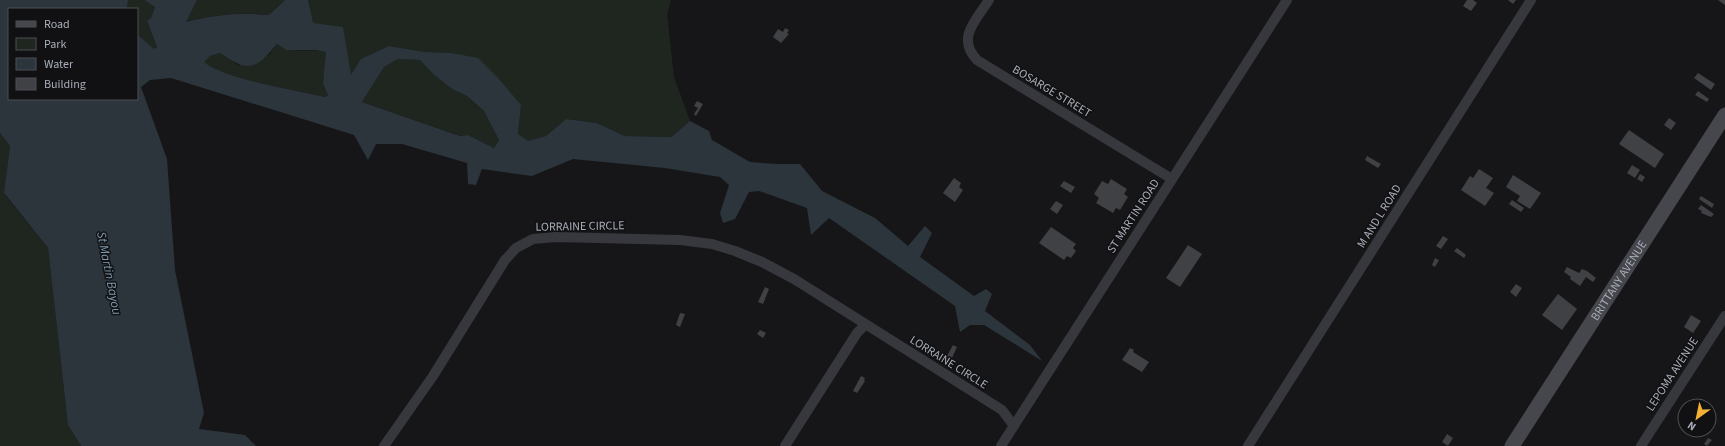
<svg xmlns="http://www.w3.org/2000/svg" width="1725" height="446" viewBox="0 0 1725 446" font-family="'Source Sans 3',sans-serif">
	<style>
		.green { fill: #1e261f }
		.water { fill: #2c353c; fill-rule: evenodd }
		.building { fill: #404145 }
		.lines { fill: none; stroke-linecap: round; stroke-linejoin: round }
		.street { stroke: #37383d; stroke-width: 10 }
		.secondary { stroke: #45474d; stroke-width: 15 }
		.labels { text-anchor: middle; stroke-width: 3; stroke-linejoin: round; paint-order: stroke }
		.street-label { font-size: 12px; fill: #a8adb8; stroke: #111113 }
		.water-label { font-size: 13px; font-style: italic; fill: #7f9bb3; stroke: #111113 }
	</style>
	<rect width="100%" height="100%" fill="#161618"/>
	<g class="green">
		<path d="M128 0H144L155 7 151 19 147 22 157 47 154 50 137 34V9H127Z"/>
		<path d="M197 0H285L269 15C239 11 214 15 185 22Z"/>
		<path d="M308 0H671L667 14 674 77 690 121 671 137 625 136 597 123 566 119 546 136 528 142 518 134 521 105 451 53 425 52 389 46 351 76 312 23Z"/>
		<path d="M277 44C292 55 308 48 327 52L323 84 328 95 325 97C295 90 225 79 203 62L210 56 220 53 238 65 269 55Z"/>
		<path d="M398 59 420 60 434 75 452 89 467 96 484 111 499 140 494 148 468 135 461 136 362 102 384 67Z"/>
		<path d="M0 133 10 146 4 194 48 248 68 425 81 446H0Z"/>
	</g>
	<path class="water" d="M0 0H128L127 9H9V99H137V34L154 49 157 47 147 21 151 18 155 7 144 0H197L186 22C214 15 240 12 269 15L285 0H308L313 23 343 27 351 75 361 59 389 46 425 52 451 53 478 58 498 78 521 105 518 134 528 141 546 136 566 119 597 123 625 136 671 137 690 121 709 131 712 140 750 162 777 164H800L822 191 875 218 908 246 925 226 932 233 920 257 974 296 986 289 992 294 985 311 1030 345 1042 361 984 325H970L960 332 955 306 829 218 811 235 807 208 759 191 749 192 735 219 723 223 720 213 729 185 720 177 665 168 573 159 532 176 482 169 476 185 468 184 467 163 402 144H376L368 160 354 135 171 78 150 80 141 87 167 159 175 270 204 413 199 429 245 435 256 446H81L68 425 48 248 4 193 10 146 0 133ZM277 44 286 50H316L326 52 323 84 328 95 325 97C296 90 224 79 204 62L210 56 220 53C249 73 255 70 277 44ZM398 59 420 60 434 75 452 89 467 96 484 111 499 140 494 148 468 135 460 136 362 102 384 67Z"/>
	<g class="building">
		<path d="M1467 0H1473L1477 3 1471 11 1463 6Z"/>
		<path d="M1508 0H1516L1513 4Z"/>
		<path d="M1718 0H1725V5Z"/>
		<path d="M785 28 789 30 787 33 789 34 781 43 773 37 778 29 783 32Z"/>
		<path d="M1698 73 1715 84 1711 90 1694 78Z"/>
		<path d="M1698 91 1709 99 1707 102 1695 95Z"/>
		<path d="M697 101 703 104 696 116 694 114 698 108 694 106Z"/>
		<path d="M1669 118 1676 123 1671 130 1664 125Z"/>
		<path d="M1629 130 1664 154 1655 168 1619 144Z"/>
		<path d="M1367 156 1381 164 1378 168 1365 160Z"/>
		<path d="M1632 165 1640 170 1635 178 1627 173Z"/>
		<path d="M1479 169 1493 178 1486 188 1494 193 1485 206 1461 190 1470 176 1473 178Z"/>
		<path d="M1640 174 1645 177 1642 182 1637 179Z"/>
		<path d="M1513 175 1541 193 1530 209 1517 201 1520 196 1506 187Z"/>
		<path d="M954 178 961 183 959 187 963 190 955 202 943 193Z"/>
		<path d="M1111 179 1127 189 1124 194 1128 197 1120 210 1116 208 1113 213 1096 203 1099 198 1094 194 1102 181 1108 184Z"/>
		<path d="M1064 181 1075 187 1071 193 1060 186Z"/>
		<path d="M1701 196 1714 204 1712 208 1699 199Z"/>
		<path d="M1512 200 1524 208 1521 212 1509 204Z"/>
		<path d="M1056 201 1063 205 1057 214 1050 209Z"/>
		<path d="M1701 205 1714 214 1711 217 1701 213 1702 211 1698 209Z"/>
		<path d="M1051 227 1076 244 1073 248 1076 251 1071 258 1067 256 1064 260 1039 243Z"/>
		<path d="M1443 236 1448 239 1441 249 1436 246Z"/>
		<path d="M1188 245 1202 254 1180 287 1166 278Z"/>
		<path d="M1457 248 1466 255 1464 258 1454 251Z"/>
		<path d="M1435 258 1439 260 1435 267 1432 265Z"/>
		<path d="M1567 267 1579 273 1582 269 1587 271 1596 278 1593 282 1586 277 1580 286 1570 279 1571 277 1564 272Z"/>
		<path d="M1516 284 1522 288 1516 297 1510 292Z"/>
		<path d="M765 287 769 289 763 304 758 302Z"/>
		<path d="M1558 294 1577 309 1562 330 1542 315Z"/>
		<path d="M680 313 685 314 680 327 676 325Z"/>
		<path d="M1691 315 1701 321 1693 333 1684 327Z"/>
		<path d="M760 330 766 333 763 338 757 334Z"/>
		<path d="M953 345 957 347 951 360 946 358Z"/>
		<path d="M1130 348 1134 350 1133 352 1149 362 1142 372 1122 360Z"/>
		<path d="M861 376 865 378 864 380 865 381 857 393 853 391Z"/>
		<path d="M1447 434 1453 438 1448 446 1442 442Z"/>
		<path d="M1708 438 1712 440 1707 446 1704 444Z"/>
	</g>
	<g class="lines">
		<g class="street">
			<path d="M989 0C976 20 956 38 977 60L1172 179"/>
			<path d="M384 446 433 376 505 260 516 248 533 239 556 237 680 240 712 244 735 251 762 262 794 279 1002 410 1014 426"/>
			<path d="M785 446 857 333 865 325"/>
			<path d="M1001 446 1287 0"/>
			<path d="M1248 446 1531 0"/>
			<path d="M1641 446 1725 316"/>
		</g>
		<path class="secondary" id="s1" d="M1512 446 1725 115"/>
	</g>
	<g class="labels">
		<g class="street-label">
			<text transform="translate(1052 91) rotate(31)" y="4">BOSARGE STREET</text>
			<text transform="translate(1133 216) rotate(-57)" y="4">ST MARTIN ROAD</text>
			<text transform="translate(1379 216) rotate(-58)" y="4">M AND L ROAD</text>
			<text transform="translate(580 226) rotate(-1)" y="4">LORRAINE CIRCLE</text>
			<text dy="4" stroke="none"><textPath href="#s1" startOffset="197">BRITTANY AVENUE</textPath></text>
			<text transform="translate(949 362) rotate(32)" y="4">LORRAINE CIRCLE</text>
			<text transform="translate(1672 374) rotate(-57)" y="4">LEPOMA AVENUE</text>
		</g>
		<g class="water-label">
			<text transform="translate(110 273) rotate(79)" y="5">St Martin Bayou</text>
		</g>
	</g>
	<rect x="8" y="8" width="130" height="92" fill="#111113" stroke="#4d4f55"/>
	<rect x="16" y="21" width="20" height="6" fill="#45474d" stroke="#4d4f55"/>
	<text x="44" y="28" font-size="12" fill="#a8adb8">Road</text>
	<rect x="16" y="38" width="20" height="12" fill="#1e261f" stroke="#4d4f55"/>
	<text x="44" y="48" font-size="12" fill="#a8adb8">Park</text>
	<rect x="16" y="58" width="20" height="12" fill="#2c353c" stroke="#4d4f55"/>
	<text x="44" y="68" font-size="12" fill="#a8adb8">Water</text>
	<rect x="16" y="78" width="20" height="12" fill="#404145" stroke="#4d4f55"/>
	<text x="44" y="88" font-size="12" fill="#a8adb8">Building</text>
	<g transform="translate(1697 418) rotate(213)"><circle r="19" fill="#111113" stroke="#4d4f55"/>
	<path d="M0-3L7 15L0 10L-7 15Z" fill="#f2b134"/>
	<text y="-6" font-size="11" font-weight="bold" text-anchor="middle" fill="#a8adb8">N</text>
	</g>
</svg>
